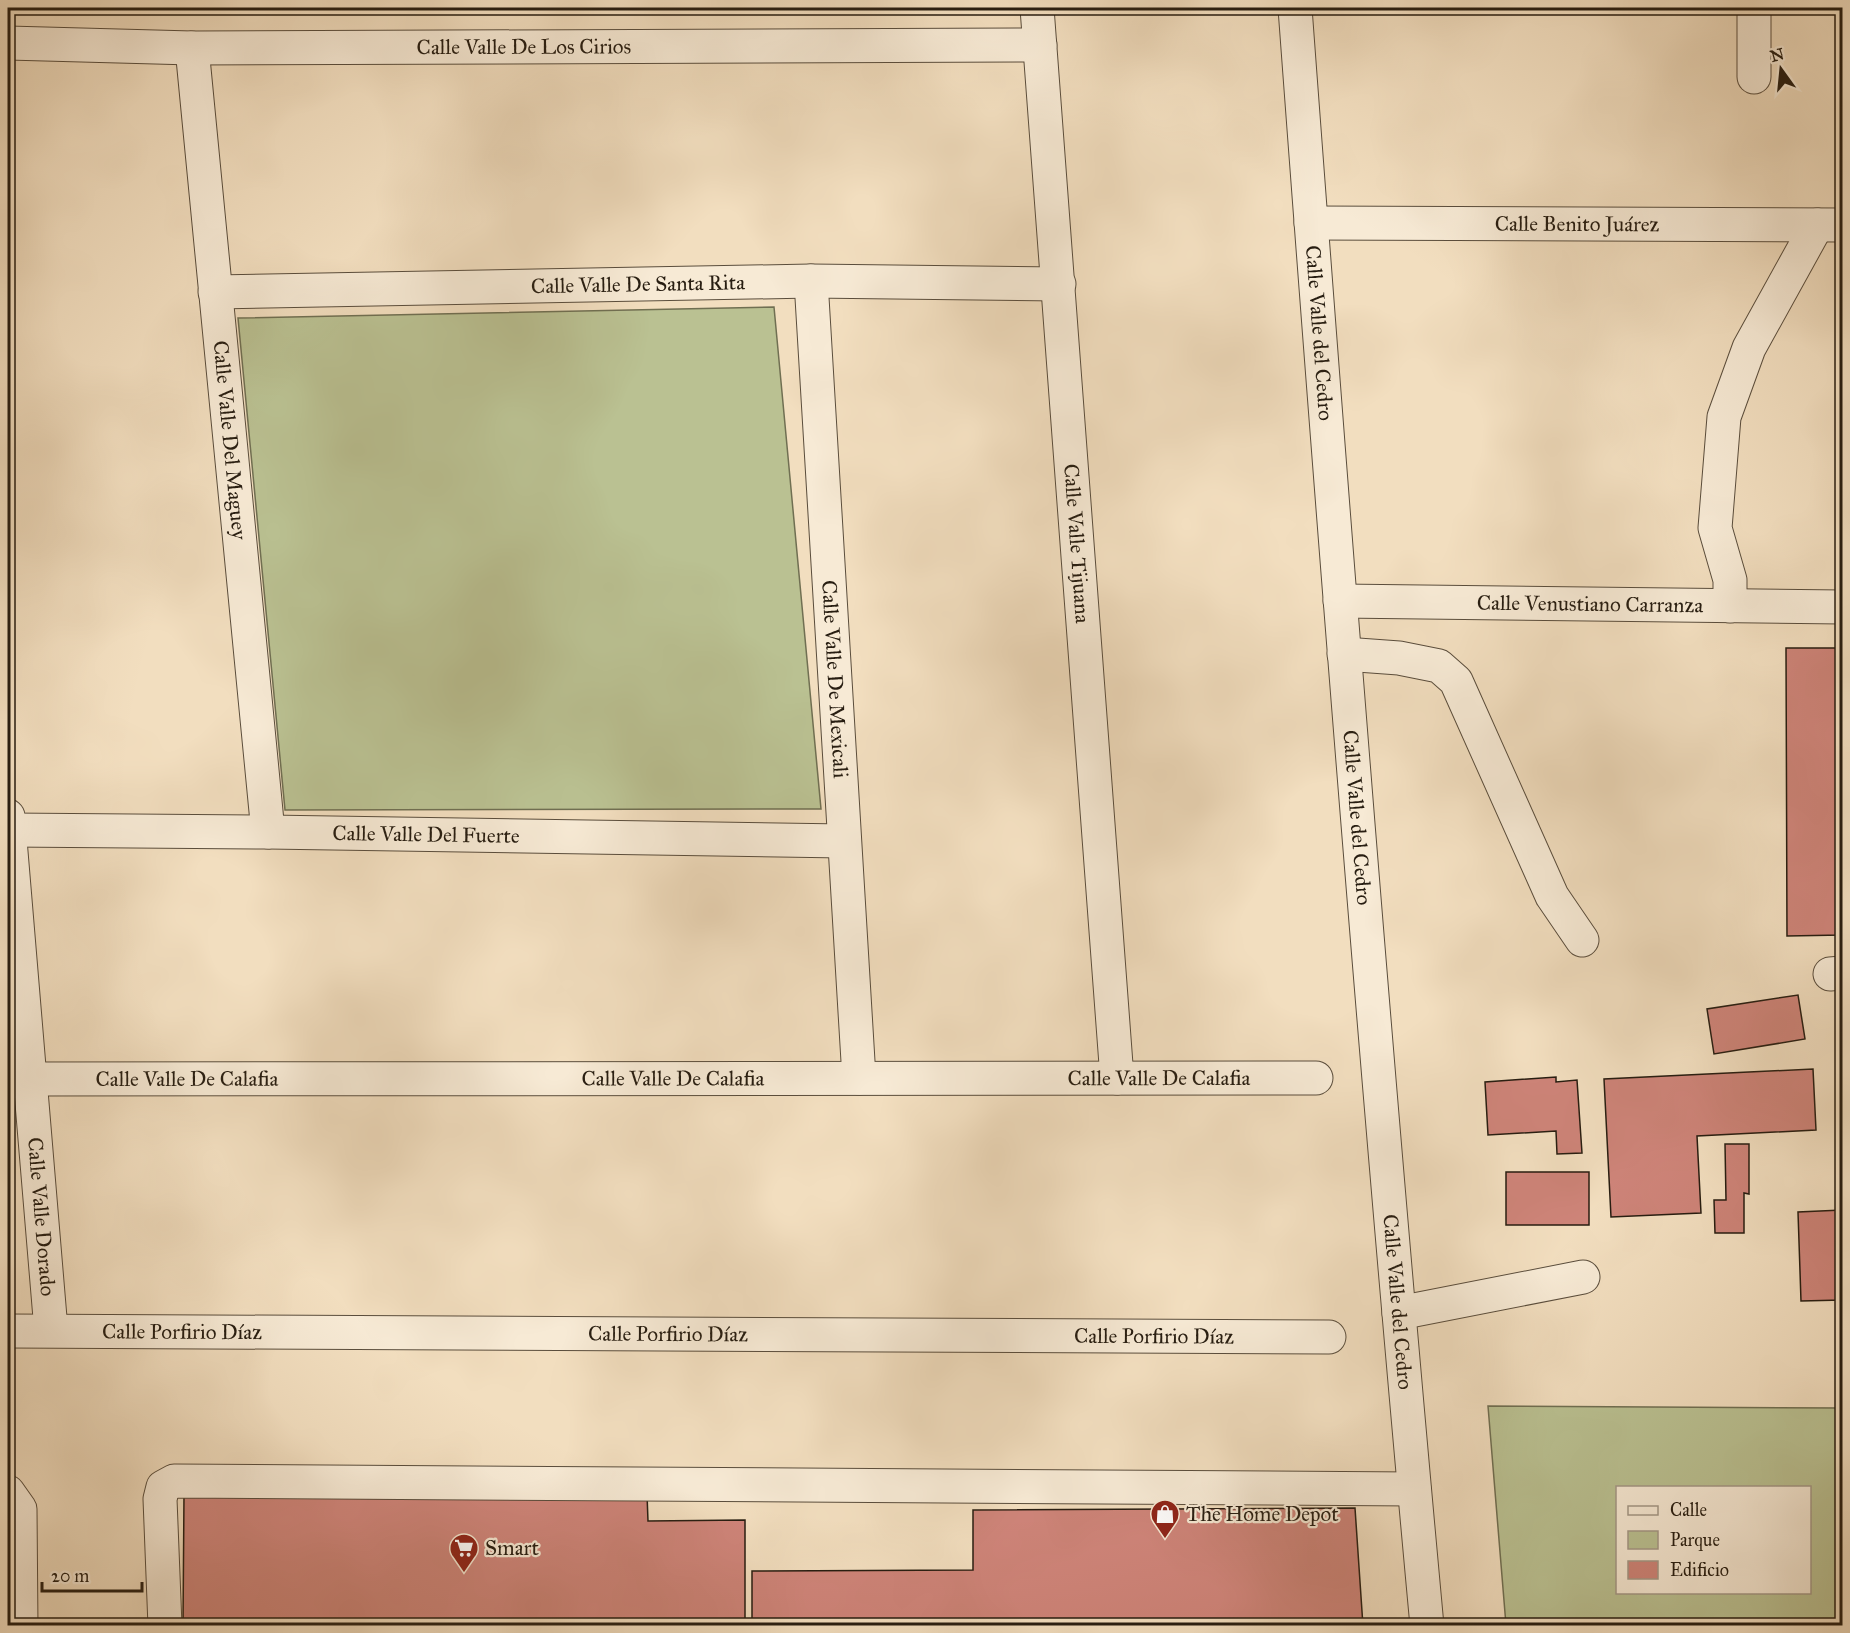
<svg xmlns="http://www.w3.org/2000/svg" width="1850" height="1633" viewBox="0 0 1850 1633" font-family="'IM FELL Great Primer',serif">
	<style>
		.green { fill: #bac192; stroke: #706f52; stroke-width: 1.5; fill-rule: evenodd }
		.building { fill: #ce8479; stroke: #271d11; stroke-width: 1.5 }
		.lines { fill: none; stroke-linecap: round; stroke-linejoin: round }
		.minor-casing { stroke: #5a4d3c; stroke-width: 35 }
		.minor { stroke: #f7ead5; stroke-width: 33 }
		.labels { text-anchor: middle; stroke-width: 4.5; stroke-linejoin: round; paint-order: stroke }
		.street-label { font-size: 21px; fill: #271d11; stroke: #f7ead5 }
		.poi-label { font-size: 21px; fill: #271d11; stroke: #f7ead5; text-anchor: start }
	</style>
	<rect width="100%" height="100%" fill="#f2debf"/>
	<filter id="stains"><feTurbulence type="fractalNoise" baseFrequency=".00333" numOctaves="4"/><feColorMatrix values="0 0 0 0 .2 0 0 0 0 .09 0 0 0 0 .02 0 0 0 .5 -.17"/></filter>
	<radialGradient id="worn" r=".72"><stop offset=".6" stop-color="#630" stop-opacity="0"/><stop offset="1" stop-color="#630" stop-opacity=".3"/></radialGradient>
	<g class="green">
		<path d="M774 307 821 809 285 810 238 318Z"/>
		<path d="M1488 1406 1842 1408V1625H1506ZM1618 1488H1810V1592H1618Z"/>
	</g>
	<g class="building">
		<path d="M1786 648H1842V935L1787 936Z"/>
		<path d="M1798 995 1805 1039 1714 1054 1707 1009Z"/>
		<path d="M1813 1069 1816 1130 1697 1136 1701 1213 1611 1217 1604 1079Z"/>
		<path d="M1556 1077V1082L1577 1080 1582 1153 1557 1154 1556 1131 1488 1135 1485 1082Z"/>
		<path d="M1725 1144H1749V1194L1744 1193V1233H1715L1714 1200H1726Z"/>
		<rect x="1506" y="1172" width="83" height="53"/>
		<path d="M1842 1210V1300L1801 1301 1798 1212Z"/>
		<path d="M184 1494H647L648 1521 745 1520V1626H183Z"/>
		<path d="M1355 1508 1363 1626H752V1571L973 1570V1510Z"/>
	</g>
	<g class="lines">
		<g class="minor-casing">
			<g id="minor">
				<path id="s1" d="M1037 8 1117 1078"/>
				<path id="s2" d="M1295 8C1335 547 1377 1087 1427 1626"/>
				<path d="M1754 8V77"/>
				<path id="s3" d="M8 43 192 48 1040 45"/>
				<path id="s4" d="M192 48 268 832"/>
				<path id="s5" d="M1311 223 1842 225"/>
				<path id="s6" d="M811 281 859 1078"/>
				<path id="s7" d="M215 292 811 281 1059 284"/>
				<path id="s8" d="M1340 601 1842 607"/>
				<path d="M1730 606V580L1715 528 1724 417 1749 348 1817 225"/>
				<path d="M1344 654 1399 658 1439 666 1456 681 1552 896 1582 940"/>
				<path id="s9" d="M8 816 51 1330"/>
				<path id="s10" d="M9 830 268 832 844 841"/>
				<path d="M1830 974 1842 973"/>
				<path id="s11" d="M29 1079 1316 1078"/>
				<path d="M1399 1313 1583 1277"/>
				<path id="s12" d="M8 1331 1329 1337"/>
				<path d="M8 1492 20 1509 21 1626"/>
				<path d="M165 1626 160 1499 163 1487 174 1481 1414 1489"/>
			</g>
		</g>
		<use href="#minor" class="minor"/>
	</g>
	<defs>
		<g id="shop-pin" transform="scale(1.5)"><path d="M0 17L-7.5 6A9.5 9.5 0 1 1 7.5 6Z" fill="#8f2418" stroke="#f7ead5"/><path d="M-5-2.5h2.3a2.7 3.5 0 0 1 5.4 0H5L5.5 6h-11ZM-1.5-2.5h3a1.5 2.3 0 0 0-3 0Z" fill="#fff"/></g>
		<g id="supermarket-pin" transform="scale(1.5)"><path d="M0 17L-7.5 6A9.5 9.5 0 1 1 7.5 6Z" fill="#8f2418" stroke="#f7ead5"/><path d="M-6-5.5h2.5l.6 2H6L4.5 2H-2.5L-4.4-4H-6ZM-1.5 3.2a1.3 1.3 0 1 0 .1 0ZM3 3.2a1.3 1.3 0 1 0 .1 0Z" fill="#fff"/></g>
	</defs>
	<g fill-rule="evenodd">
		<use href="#shop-pin" x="1165" y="1514"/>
		<use href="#supermarket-pin" x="464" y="1548"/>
	</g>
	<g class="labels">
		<g class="street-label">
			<text dy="7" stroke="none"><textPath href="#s3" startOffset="516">Calle Valle De Los Cirios</textPath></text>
			<text dy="7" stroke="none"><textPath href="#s5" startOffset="266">Calle Benito Juárez</textPath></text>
			<text dy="7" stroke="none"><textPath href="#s7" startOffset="423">Calle Valle De Santa Rita</textPath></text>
			<text dy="7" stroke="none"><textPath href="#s2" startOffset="326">Calle Valle del Cedro</textPath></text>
			<text dy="7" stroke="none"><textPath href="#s4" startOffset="394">Calle Valle Del Maguey</textPath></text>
			<text dy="7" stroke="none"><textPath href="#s1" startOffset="537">Calle Valle Tijuana</textPath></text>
			<text dy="7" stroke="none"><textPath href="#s8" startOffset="250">Calle Venustiano Carranza</textPath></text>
			<text dy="7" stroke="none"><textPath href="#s6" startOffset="399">Calle Valle De Mexicali</textPath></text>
			<text dy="7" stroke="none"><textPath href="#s2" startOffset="812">Calle Valle del Cedro</textPath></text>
			<text dy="7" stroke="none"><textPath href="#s10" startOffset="417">Calle Valle Del Fuerte</textPath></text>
			<text dy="7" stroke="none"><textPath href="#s11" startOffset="1130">Calle Valle De Calafia</textPath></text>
			<text dy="7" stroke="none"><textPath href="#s11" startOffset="158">Calle Valle De Calafia</textPath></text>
			<text dy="7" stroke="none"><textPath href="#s11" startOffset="644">Calle Valle De Calafia</textPath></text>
			<text dy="7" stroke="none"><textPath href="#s9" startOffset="402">Calle Valle Dorado</textPath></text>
			<text dy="7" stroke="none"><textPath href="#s2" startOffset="1298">Calle Valle del Cedro</textPath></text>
			<text dy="7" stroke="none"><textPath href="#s12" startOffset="174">Calle Porfirio Díaz</textPath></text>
			<text dy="7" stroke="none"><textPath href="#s12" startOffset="660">Calle Porfirio Díaz</textPath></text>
			<text dy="7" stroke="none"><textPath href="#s12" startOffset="1146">Calle Porfirio Díaz</textPath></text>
		</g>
		<g class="poi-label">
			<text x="1186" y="1521">The Home Depot</text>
			<text x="485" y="1555">Smart</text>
		</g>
	</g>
	<rect width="1850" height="1633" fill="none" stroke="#f2debf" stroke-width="30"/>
	<rect x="9" y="9" width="1832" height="1615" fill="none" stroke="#271d11" stroke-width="3"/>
	<rect x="15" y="15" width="1820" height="1603" fill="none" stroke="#271d11" stroke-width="1.5"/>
	<rect x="1616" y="1486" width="195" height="108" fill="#f7ead5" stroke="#a49887" stroke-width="1.5"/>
	<rect x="1628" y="1506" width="30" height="9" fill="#f7ead5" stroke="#a49887" stroke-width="1.5"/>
	<text x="1670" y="1516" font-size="18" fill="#271d11">Calle</text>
	<rect x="1628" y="1531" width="30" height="18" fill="#bac192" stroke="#a49887" stroke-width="1.5"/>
	<text x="1670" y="1546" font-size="18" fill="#271d11">Parque</text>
	<rect x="1628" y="1561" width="30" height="18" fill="#ce8479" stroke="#a49887" stroke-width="1.5"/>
	<text x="1670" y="1576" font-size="18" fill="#271d11">Edificio</text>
	<g transform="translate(1781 69) rotate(345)" stroke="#f7ead5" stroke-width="4.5" paint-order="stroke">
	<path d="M0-4.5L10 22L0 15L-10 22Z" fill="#271d11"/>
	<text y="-9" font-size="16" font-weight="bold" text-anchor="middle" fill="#271d11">N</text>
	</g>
	<path d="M42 1582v9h100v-9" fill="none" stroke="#271d11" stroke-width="3"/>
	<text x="51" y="1582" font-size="18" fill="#271d11" stroke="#f7ead5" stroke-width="4.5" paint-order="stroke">20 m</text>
	<rect width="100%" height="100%" filter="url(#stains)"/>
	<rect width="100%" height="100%" fill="url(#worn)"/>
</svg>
